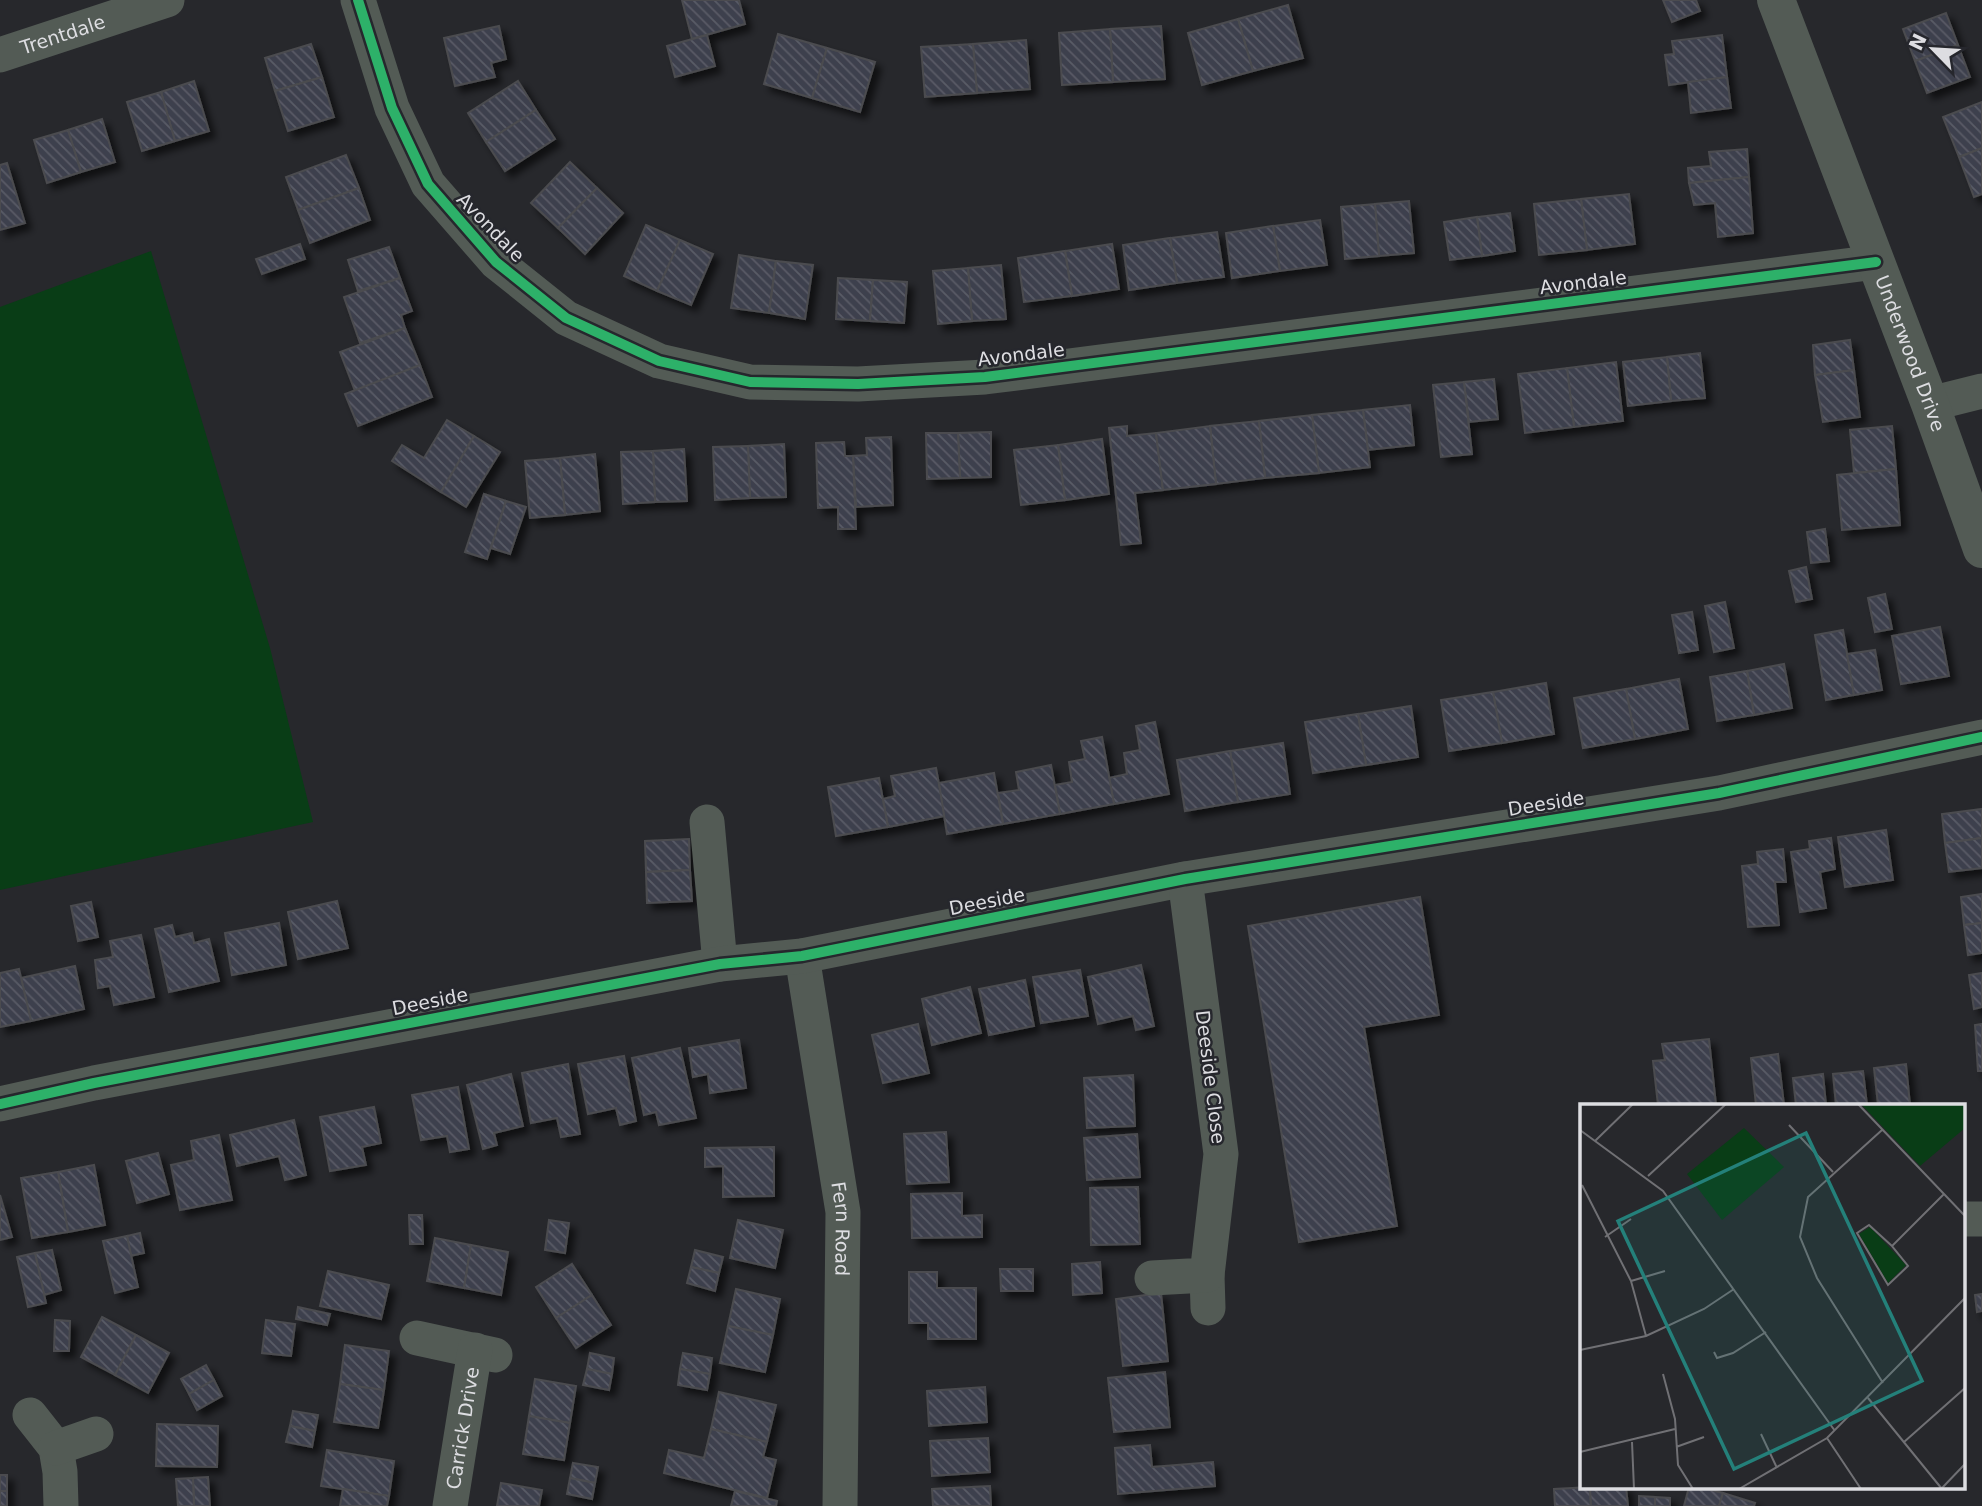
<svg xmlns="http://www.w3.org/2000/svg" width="1982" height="1506" viewBox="0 0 1982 1506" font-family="'DejaVu Sans',sans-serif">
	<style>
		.park { fill: #093d16 }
		.building { fill: url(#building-back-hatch); stroke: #4b4c4f; stroke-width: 2; filter: url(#shadow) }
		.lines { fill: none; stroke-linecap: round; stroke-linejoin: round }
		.minor { stroke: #535b55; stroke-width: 35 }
		.tertiary { stroke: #535b55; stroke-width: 38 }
		.cycleway-casing { stroke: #26272d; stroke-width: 15 }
		.cycleway { stroke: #2db169; stroke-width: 10 }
		.labels { text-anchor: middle; stroke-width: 5; stroke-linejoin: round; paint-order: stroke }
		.street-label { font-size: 19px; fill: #dddde1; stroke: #26272d }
		.inset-road { fill: none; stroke: #707074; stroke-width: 2 }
		.view { fill: #24807a; fill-opacity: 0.15; stroke: #24807a; stroke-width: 3.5 }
		.inset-edge { fill: none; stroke: #dddde1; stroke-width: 3.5 }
	</style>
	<defs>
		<pattern id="building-back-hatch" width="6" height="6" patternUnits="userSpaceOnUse" patternTransform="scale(1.75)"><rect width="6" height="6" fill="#3e404d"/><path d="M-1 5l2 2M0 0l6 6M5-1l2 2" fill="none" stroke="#595b66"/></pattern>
		<filter id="shadow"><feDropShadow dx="6" dy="6" stdDeviation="3.5" flood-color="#0009"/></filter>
	</defs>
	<rect width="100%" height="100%" fill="#27282c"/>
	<path class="park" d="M151 251 270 648 313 822 0 890V307Z"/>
	<g class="building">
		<path d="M682 0H739L745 24 692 39Z"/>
		<path d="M1663 0H1696L1700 11 1672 22Z"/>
		<path d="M1288 5 1303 58 1253 71 1238 19Z"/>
		<path d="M1946 13 1958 45 1915 61 1903 29Z"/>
		<path d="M1238 19 1253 71 1202 85 1188 33Z"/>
		<path d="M499 26 506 59 491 63 495 77 455 86 444 38Z"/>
		<path d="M1161 26 1165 79 1113 82 1110 29Z"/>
		<path d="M1110 29 1113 82 1062 85 1059 33Z"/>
		<path d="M778 34 827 48 812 98 764 84Z"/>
		<path d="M707 35 715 66 675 77 667 46Z"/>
		<path d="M1722 35 1727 77 1669 85 1665 55 1674 54 1672 41Z"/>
		<path d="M1026 40 1030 89 977 93 973 44Z"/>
		<path d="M311 44 322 77 275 91 265 58Z"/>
		<path d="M973 44 977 93 925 97 921 47Z"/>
		<path d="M1958 45 1970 77 1927 93 1915 61Z"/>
		<path d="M827 48 875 62 860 112 812 98Z"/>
		<path d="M322 77 334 117 288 131 275 91Z"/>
		<path d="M1727 77 1731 108 1691 113 1688 82Z"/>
		<path d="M194 81 209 131 175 141 161 92Z"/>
		<path d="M518 81 536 110 486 142 468 113Z"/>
		<path d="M161 92 175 141 142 151 127 102Z"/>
		<path d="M1982 102V148L1959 157 1943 117Z"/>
		<path d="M536 110 555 139 505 171 486 142Z"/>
		<path d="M102 119 115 162 81 172 68 130Z"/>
		<path d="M68 130 81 172 47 183 34 140Z"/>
		<path d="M1982 148V194L1974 197 1959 157Z"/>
		<path d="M1747 149 1749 177 1689 183 1688 168 1711 166 1709 152Z"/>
		<path d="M346 155 359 188 298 210 286 177Z"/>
		<path d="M570 162 597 188 558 228 531 203Z"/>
		<path d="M7 163 25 223 0 230V165Z"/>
		<path d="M1749 177 1753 233 1718 237 1715 203 1694 205 1689 183Z"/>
		<path d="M359 188 370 220 310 243 298 210Z"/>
		<path d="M597 188 623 213 585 254 558 228Z"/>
		<path d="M1629 194 1635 244 1587 250 1581 199Z"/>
		<path d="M1581 199 1587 250 1539 255 1534 204Z"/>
		<path d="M1409 201 1414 253 1379 256 1375 204Z"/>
		<path d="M1375 204 1379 256 1345 259 1341 207Z"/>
		<path d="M1510 213 1515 251 1482 256 1477 217Z"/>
		<path d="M1477 217 1482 256 1450 260 1444 222Z"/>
		<path d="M1320 220 1327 265 1280 271 1273 226Z"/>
		<path d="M646 225 680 240 657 291 624 276Z"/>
		<path d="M1273 226 1280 271 1232 278 1226 233Z"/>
		<path d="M1217 232 1224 277 1177 283 1170 238Z"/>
		<path d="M1170 238 1177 283 1129 290 1123 245Z"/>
		<path d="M680 240 713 254 691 305 657 291Z"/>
		<path d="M300 244 305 259 262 274 256 259Z"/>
		<path d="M1112 244 1119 289 1072 296 1065 251Z"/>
		<path d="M389 247 400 278 358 291 348 260Z"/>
		<path d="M1065 251 1072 296 1024 302 1018 258Z"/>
		<path d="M739 255 776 261 769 313 731 308Z"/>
		<path d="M776 261 813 265 805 319 769 313Z"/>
		<path d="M1001 265 1006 319 972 321 968 268Z"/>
		<path d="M968 268 972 321 938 324 933 271Z"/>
		<path d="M400 278 412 311 401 315 405 328 360 343 344 297Z"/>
		<path d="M838 278 873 280 870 321 836 319Z"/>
		<path d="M873 280 907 282 904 323 870 321Z"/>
		<path d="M405 328 420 365 355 391 340 352Z"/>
		<path d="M1850 340 1854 370 1815 375 1813 345Z"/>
		<path d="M1700 353 1705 398 1671 401 1667 357Z"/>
		<path d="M1667 357 1671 401 1628 406 1623 362Z"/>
		<path d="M1616 362 1623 421 1574 427 1567 368Z"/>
		<path d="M420 365 432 397 358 426 345 394Z"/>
		<path d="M1567 368 1574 427 1525 433 1518 374Z"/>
		<path d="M1854 370 1860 417 1823 422 1815 375Z"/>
		<path d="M1494 379 1498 419 1469 422 1464 382Z"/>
		<path d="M1464 382 1472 454 1441 457 1433 385Z"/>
		<path d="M1410 405 1414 445 1368 450 1363 410Z"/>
		<path d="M1363 410 1370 467 1319 473 1312 415Z"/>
		<path d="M1312 415 1319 473 1265 478 1259 421Z"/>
		<path d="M447 420 474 436 441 492 392 461 402 445 424 458Z"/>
		<path d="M1259 421 1265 478 1216 484 1210 426Z"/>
		<path d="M1127 426V436L1156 433 1163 490 1135 493 1141 543 1121 545 1109 428Z"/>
		<path d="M1210 426 1216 484 1163 490 1156 433Z"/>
		<path d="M1892 426 1896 469 1854 473 1850 430Z"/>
		<path d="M991 432V477L960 478 958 433Z"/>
		<path d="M926 433H958L960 478 927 479Z"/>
		<path d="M474 436 500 452 466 507 441 492Z"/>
		<path d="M891 437 893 505 856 507 853 456 867 455 866 438Z"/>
		<path d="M1102 439 1109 494 1065 500 1058 445Z"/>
		<path d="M844 442 845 456H853L856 529H838V507L818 508 816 443Z"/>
		<path d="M784 444 786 497 750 498 748 446Z"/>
		<path d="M1058 445 1065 500 1021 505 1014 450Z"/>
		<path d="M748 446 750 498 715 500 713 447Z"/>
		<path d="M684 449 687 501 655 502 653 451Z"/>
		<path d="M653 451 655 502 623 504 621 452Z"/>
		<path d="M595 454 600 511 565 515 560 458Z"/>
		<path d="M560 458 565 515 530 518 525 461Z"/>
		<path d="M1896 469 1900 525 1842 530 1837 475Z"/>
		<path d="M484 494 506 501 487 559 465 552Z"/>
		<path d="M506 501 526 507 510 554 491 548Z"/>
		<path d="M1825 529 1829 561 1811 563 1807 532Z"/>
		<path d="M1806 567 1812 599 1796 602 1789 571Z"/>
		<path d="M1885 594 1892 629 1875 632 1868 598Z"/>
		<path d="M1725 602 1734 648 1714 652 1705 606Z"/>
		<path d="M1692 612 1698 650 1679 653 1672 615Z"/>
		<path d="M1940 627 1949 676 1901 684 1892 636Z"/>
		<path d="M1843 630 1854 695 1826 700 1815 635Z"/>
		<path d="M1875 650 1882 690 1854 695 1847 654Z"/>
		<path d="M1784 664 1792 708 1754 715 1747 671Z"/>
		<path d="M1747 671 1754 715 1717 721 1710 677Z"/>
		<path d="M1679 679 1688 729 1635 739 1626 689Z"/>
		<path d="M1546 683 1554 734 1502 743 1493 692Z"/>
		<path d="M1626 689 1635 739 1583 748 1574 698Z"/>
		<path d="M1493 692 1502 743 1449 751 1441 700Z"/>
		<path d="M1411 706 1418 757 1366 765 1358 714Z"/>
		<path d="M1358 714 1366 765 1313 773 1305 722Z"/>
		<path d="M1155 722 1169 794 1114 804 1109 778 1127 774 1124 753 1140 750 1136 726Z"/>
		<path d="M1102 737 1114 804 1060 814 1055 785 1072 782 1069 762 1085 759 1081 741Z"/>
		<path d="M1283 743 1290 794 1238 802 1230 751Z"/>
		<path d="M1230 751 1238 802 1185 811 1177 760Z"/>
		<path d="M1051 765 1060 814 1003 824 998 793 1019 790 1016 772Z"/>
		<path d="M936 768 945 816 888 827 883 799 895 796 891 776Z"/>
		<path d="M994 773 1003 824 947 834 939 783Z"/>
		<path d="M879 778 888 827 836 836 828 787Z"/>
		<path d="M1982 809V838L1945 843 1942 814Z"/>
		<path d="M1886 830 1893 880 1845 887 1838 837Z"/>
		<path d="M1831 838 1835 869 1820 872 1826 908 1800 912 1791 852 1810 849 1809 841Z"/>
		<path d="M1982 838V868L1949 872 1945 843Z"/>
		<path d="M689 839 690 870 646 872 645 841Z"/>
		<path d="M1783 849 1786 882H1775L1779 925 1748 927 1742 866 1758 864 1757 852Z"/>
		<path d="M690 870 692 901 647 903 646 872Z"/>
		<path d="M1982 894V923L1964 925 1961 897Z"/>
		<path d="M1420 897 1439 1015 1364 1027 1397 1226 1299 1242 1248 926Z"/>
		<path d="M337 901 348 948 298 959 288 912Z"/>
		<path d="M91 902 98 937 78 941 71 906Z"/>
		<path d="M279 923 286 965 232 975 225 933Z"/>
		<path d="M1982 923V953L1968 955 1964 925Z"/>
		<path d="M172 925 175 937 192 933 194 943 209 939 219 981 169 992 155 929Z"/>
		<path d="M141 935 154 997 114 1005 110 986 98 988 95 960 113 957 110 941Z"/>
		<path d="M1141 965 1154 1026 1136 1030 1133 1016 1098 1024 1088 977Z"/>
		<path d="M75 966 84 1009 31 1021 21 978Z"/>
		<path d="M19 969 31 1021 0 1027V973Z"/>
		<path d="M1080 970 1088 1016 1041 1023 1033 977Z"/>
		<path d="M1982 973V1007L1974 1009 1969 975Z"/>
		<path d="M1025 980 1034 1026 989 1035 979 989Z"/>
		<path d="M970 987 981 1033 932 1045 922 999Z"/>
		<path d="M918 1024 929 1073 883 1083 872 1035Z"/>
		<path d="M1982 1024V1071H1978L1975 1025Z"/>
		<path d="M1709 1039 1716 1105H1658L1653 1061 1665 1060 1662 1044Z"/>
		<path d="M739 1040 746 1088 710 1093 708 1074 693 1077 689 1048Z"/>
		<path d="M680 1048 696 1118 659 1125 656 1112 644 1115 632 1058Z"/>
		<path d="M1778 1054 1784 1105H1756L1751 1058Z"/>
		<path d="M624 1056 636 1121 620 1125 616 1108 588 1114 578 1064Z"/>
		<path d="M568 1064 580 1134 561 1137 557 1118 531 1123 522 1073Z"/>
		<path d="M1906 1064 1910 1105H1878L1874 1068Z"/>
		<path d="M1863 1071 1867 1105H1836L1833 1074Z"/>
		<path d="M511 1074 523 1126 494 1133 497 1145 483 1149 467 1085Z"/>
		<path d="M1823 1074 1826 1105H1796L1793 1078Z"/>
		<path d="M1133 1075 1135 1126 1087 1128 1084 1078Z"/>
		<path d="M458 1087 469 1149 450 1152 447 1136 421 1140 412 1095Z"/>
		<path d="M374 1107 381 1143 362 1147 366 1165 330 1171 320 1117Z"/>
		<path d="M294 1120 306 1175 285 1180 279 1156 237 1166 230 1135Z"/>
		<path d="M946 1132 949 1182 907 1184 904 1134Z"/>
		<path d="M1137 1134 1140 1177 1087 1180 1084 1138Z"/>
		<path d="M219 1135 232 1200 180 1210 171 1165 194 1160 191 1141Z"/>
		<path d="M774 1147V1196L723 1197V1166L705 1167V1148Z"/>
		<path d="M158 1153 169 1194 137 1203 126 1161Z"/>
		<path d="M94 1165 105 1225 68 1232 58 1172Z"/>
		<path d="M58 1172 68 1232 32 1238 21 1178Z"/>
		<path d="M1138 1187 1140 1244 1091 1245 1090 1188Z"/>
		<path d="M962 1193V1216L982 1215V1237L912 1238 911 1194Z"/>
		<path d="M0 1195 12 1237 0 1240Z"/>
		<path d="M409 1215H422L423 1244H410Z"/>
		<path d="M549 1220 569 1223 565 1253 545 1250Z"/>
		<path d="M738 1220 783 1230 775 1268 730 1258Z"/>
		<path d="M140 1233 144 1253 130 1256 127 1236Z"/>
		<path d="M127 1236 138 1287 115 1293 103 1241Z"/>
		<path d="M435 1238 471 1245 464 1288 427 1281Z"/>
		<path d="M471 1245 508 1252 501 1295 464 1288Z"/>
		<path d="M52 1250 61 1290 44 1295 35 1253Z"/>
		<path d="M695 1250 723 1257 719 1273 691 1267Z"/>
		<path d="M35 1253 46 1303 28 1307 17 1257Z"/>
		<path d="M1100 1262 1102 1293 1073 1295 1072 1264Z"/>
		<path d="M572 1264 592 1295 556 1318 536 1287Z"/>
		<path d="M691 1267 719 1273 715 1291 687 1283Z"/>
		<path d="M1000 1269H1033V1291H1001Z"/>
		<path d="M328 1271 389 1285 381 1319 320 1306Z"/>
		<path d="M909 1272H937V1288H976V1339H928V1323H909Z"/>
		<path d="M736 1289 780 1299 773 1335 728 1326Z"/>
		<path d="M1161 1293 1168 1361 1123 1366 1116 1299Z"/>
		<path d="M1982 1294V1311L1977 1312 1975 1295Z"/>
		<path d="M592 1295 611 1325 576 1348 556 1318Z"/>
		<path d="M298 1307 330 1314 327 1325 296 1319Z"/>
		<path d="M102 1317 136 1335 115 1375 81 1357Z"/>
		<path d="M55 1320 70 1321 69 1351H54Z"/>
		<path d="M266 1320 295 1324 291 1356 262 1353Z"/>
		<path d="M728 1326 773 1335 765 1372 720 1363Z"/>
		<path d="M136 1335 169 1353 148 1393 115 1375Z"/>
		<path d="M345 1345 389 1351 384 1390 340 1384Z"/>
		<path d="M590 1353 614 1358 612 1374 587 1369Z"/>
		<path d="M683 1353 712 1358 710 1374 680 1369Z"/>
		<path d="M206 1365 214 1380 189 1394 181 1379Z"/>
		<path d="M587 1369 612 1374 609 1390 583 1385Z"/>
		<path d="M680 1369 710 1374 707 1390 678 1385Z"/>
		<path d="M1165 1372 1170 1427 1114 1432 1108 1378Z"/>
		<path d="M535 1379 576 1386 570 1423 529 1416Z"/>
		<path d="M214 1380 222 1396 197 1410 189 1394Z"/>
		<path d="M340 1384 384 1390 378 1428 334 1422Z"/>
		<path d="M985 1387 987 1422 929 1426 927 1391Z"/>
		<path d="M719 1392 776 1405 767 1442 711 1429Z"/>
		<path d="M293 1411 318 1415 315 1431 290 1426Z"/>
		<path d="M529 1416 570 1423 564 1460 523 1454Z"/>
		<path d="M157 1424 218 1426 217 1467 156 1466Z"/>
		<path d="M290 1426 315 1431 312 1447 286 1442Z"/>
		<path d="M711 1429 767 1442 763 1457 776 1460 767 1498 664 1473 669 1450 704 1458Z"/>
		<path d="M988 1438 990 1472 932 1476 930 1441Z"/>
		<path d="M1150 1445 1152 1467 1213 1462 1215 1486 1118 1494 1115 1448Z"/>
		<path d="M327 1450 394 1461 389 1496 321 1486Z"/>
		<path d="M573 1463 598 1467 595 1483 570 1478Z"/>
		<rect x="0" y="1475" width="7" height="16"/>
		<path d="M208 1477 210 1506H194L193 1478Z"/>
		<path d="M193 1478 194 1506H178L176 1479Z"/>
		<path d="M570 1478 595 1483 592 1499 567 1494Z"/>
		<path d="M501 1483 542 1490 539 1506H497Z"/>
		<path d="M990 1486 991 1506H933L932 1489Z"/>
		<path d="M1590 1487 1591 1506H1555L1554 1489Z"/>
		<path d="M1590 1487H1626L1628 1506H1591Z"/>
		<path d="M1689 1487H1700L1723 1493 1719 1506H1684Z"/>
		<path d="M343 1489 389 1496 387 1506H340Z"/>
		<rect x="0" y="1491" width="7" height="15"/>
		<path d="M735 1491 777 1501 776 1506H731Z"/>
		<path d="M1723 1493 1755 1503 1754 1506H1719Z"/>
		<path d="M1639 1496 1655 1497V1506H1639Z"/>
		<path d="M1655 1497 1670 1498V1506H1655Z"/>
	</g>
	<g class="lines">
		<g class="minor">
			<path d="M358 0 392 108 428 184 496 262 566 318 659 361 750 382 858 384 985 377 1876 262"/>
			<path id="s1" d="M0 55 167 0"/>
			<path d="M1930 404 1982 391"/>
			<path d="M707 822 720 964"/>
			<path id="s2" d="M802 956 843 1212 840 1506"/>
			<path d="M0 1104 94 1083 720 964 802 956 1185 879 1719 793 1982 737"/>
			<path d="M1963 1219H1982"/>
			<path d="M1207 1275 1208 1308"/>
			<path d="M1152 1278 1207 1275 1221 1154 1185 879"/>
			<path d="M417 1338 495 1355"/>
			<path d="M30 1415 56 1448 60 1472 61 1506"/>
			<path d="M56 1448 96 1434"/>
			<path id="s3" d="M450 1506 475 1350"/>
		</g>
		<path class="tertiary" id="s4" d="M1776 0 1930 404 1982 549"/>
		<g class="cycleway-casing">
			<g id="cycleway">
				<path d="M358 0 392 108 428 184 496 262 566 318 659 361 750 382 858 384 985 377 1876 262"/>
				<path d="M0 1104 94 1083 720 964 802 956 1185 879 1719 793 1982 737"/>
			</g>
		</g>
		<use href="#cycleway" class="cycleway"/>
	</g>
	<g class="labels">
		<g class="street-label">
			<text dy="7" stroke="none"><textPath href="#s1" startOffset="66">Trentdale</textPath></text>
			<text transform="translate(491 227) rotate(46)" y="7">Avondale</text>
			<text transform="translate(1583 282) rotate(-7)" y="7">Avondale</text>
			<text dy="7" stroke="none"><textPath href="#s4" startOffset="378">Underwood Drive</textPath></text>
			<text transform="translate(1021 354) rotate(-7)" y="7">Avondale</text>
			<text transform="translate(1546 803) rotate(-9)" y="7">Deeside</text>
			<text transform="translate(987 901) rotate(-11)" y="7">Deeside</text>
			<text transform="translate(430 1001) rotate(-11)" y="7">Deeside</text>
			<text transform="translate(1211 1077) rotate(83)" y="7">Deeside Close</text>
			<text dy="7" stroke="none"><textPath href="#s2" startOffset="276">Fern Road</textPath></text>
			<text dy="7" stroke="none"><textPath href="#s3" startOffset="79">Carrick Drive</textPath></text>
		</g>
	</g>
	<g transform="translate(1580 1104)">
		<rect width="385" height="385" fill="#27282c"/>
		<path d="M281 0H385V24L340 62ZM164 24 204 63 142 116 107 70ZM290 123 326 161 308 179 279 130Z" fill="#093d16"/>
		<path class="inset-road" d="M278 0 385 112M209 21 253 68M0 26 83 87 255 327M302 26 228 93 220 133 237 174 303 279M15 37 53 0M68 72 146 0M2 81 51 177 66 232M25 133 51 115M312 142 289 121 277 129 308 181 328 162 312 142 364 90M51 177 85 167M0 246 66 232 124 205 154 185M134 248 137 254 153 249 186 228M83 270 95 315 98 361 113 385M288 294 362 385M181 330 197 364M247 334 281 385M52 338 54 385M324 338 385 284M96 343 124 333M0 348 95 325M362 384 385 360M159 385 247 334 385 194"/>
		<path class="view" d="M226 29 342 277 154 365 38 117Z"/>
		<rect width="385" height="385" class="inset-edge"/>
	</g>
	<g transform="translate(1933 49) rotate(295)" stroke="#26272d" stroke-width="5" paint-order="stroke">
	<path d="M0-5L12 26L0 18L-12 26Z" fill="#dddde1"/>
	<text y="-10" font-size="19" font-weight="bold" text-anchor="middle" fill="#dddde1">N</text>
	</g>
</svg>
